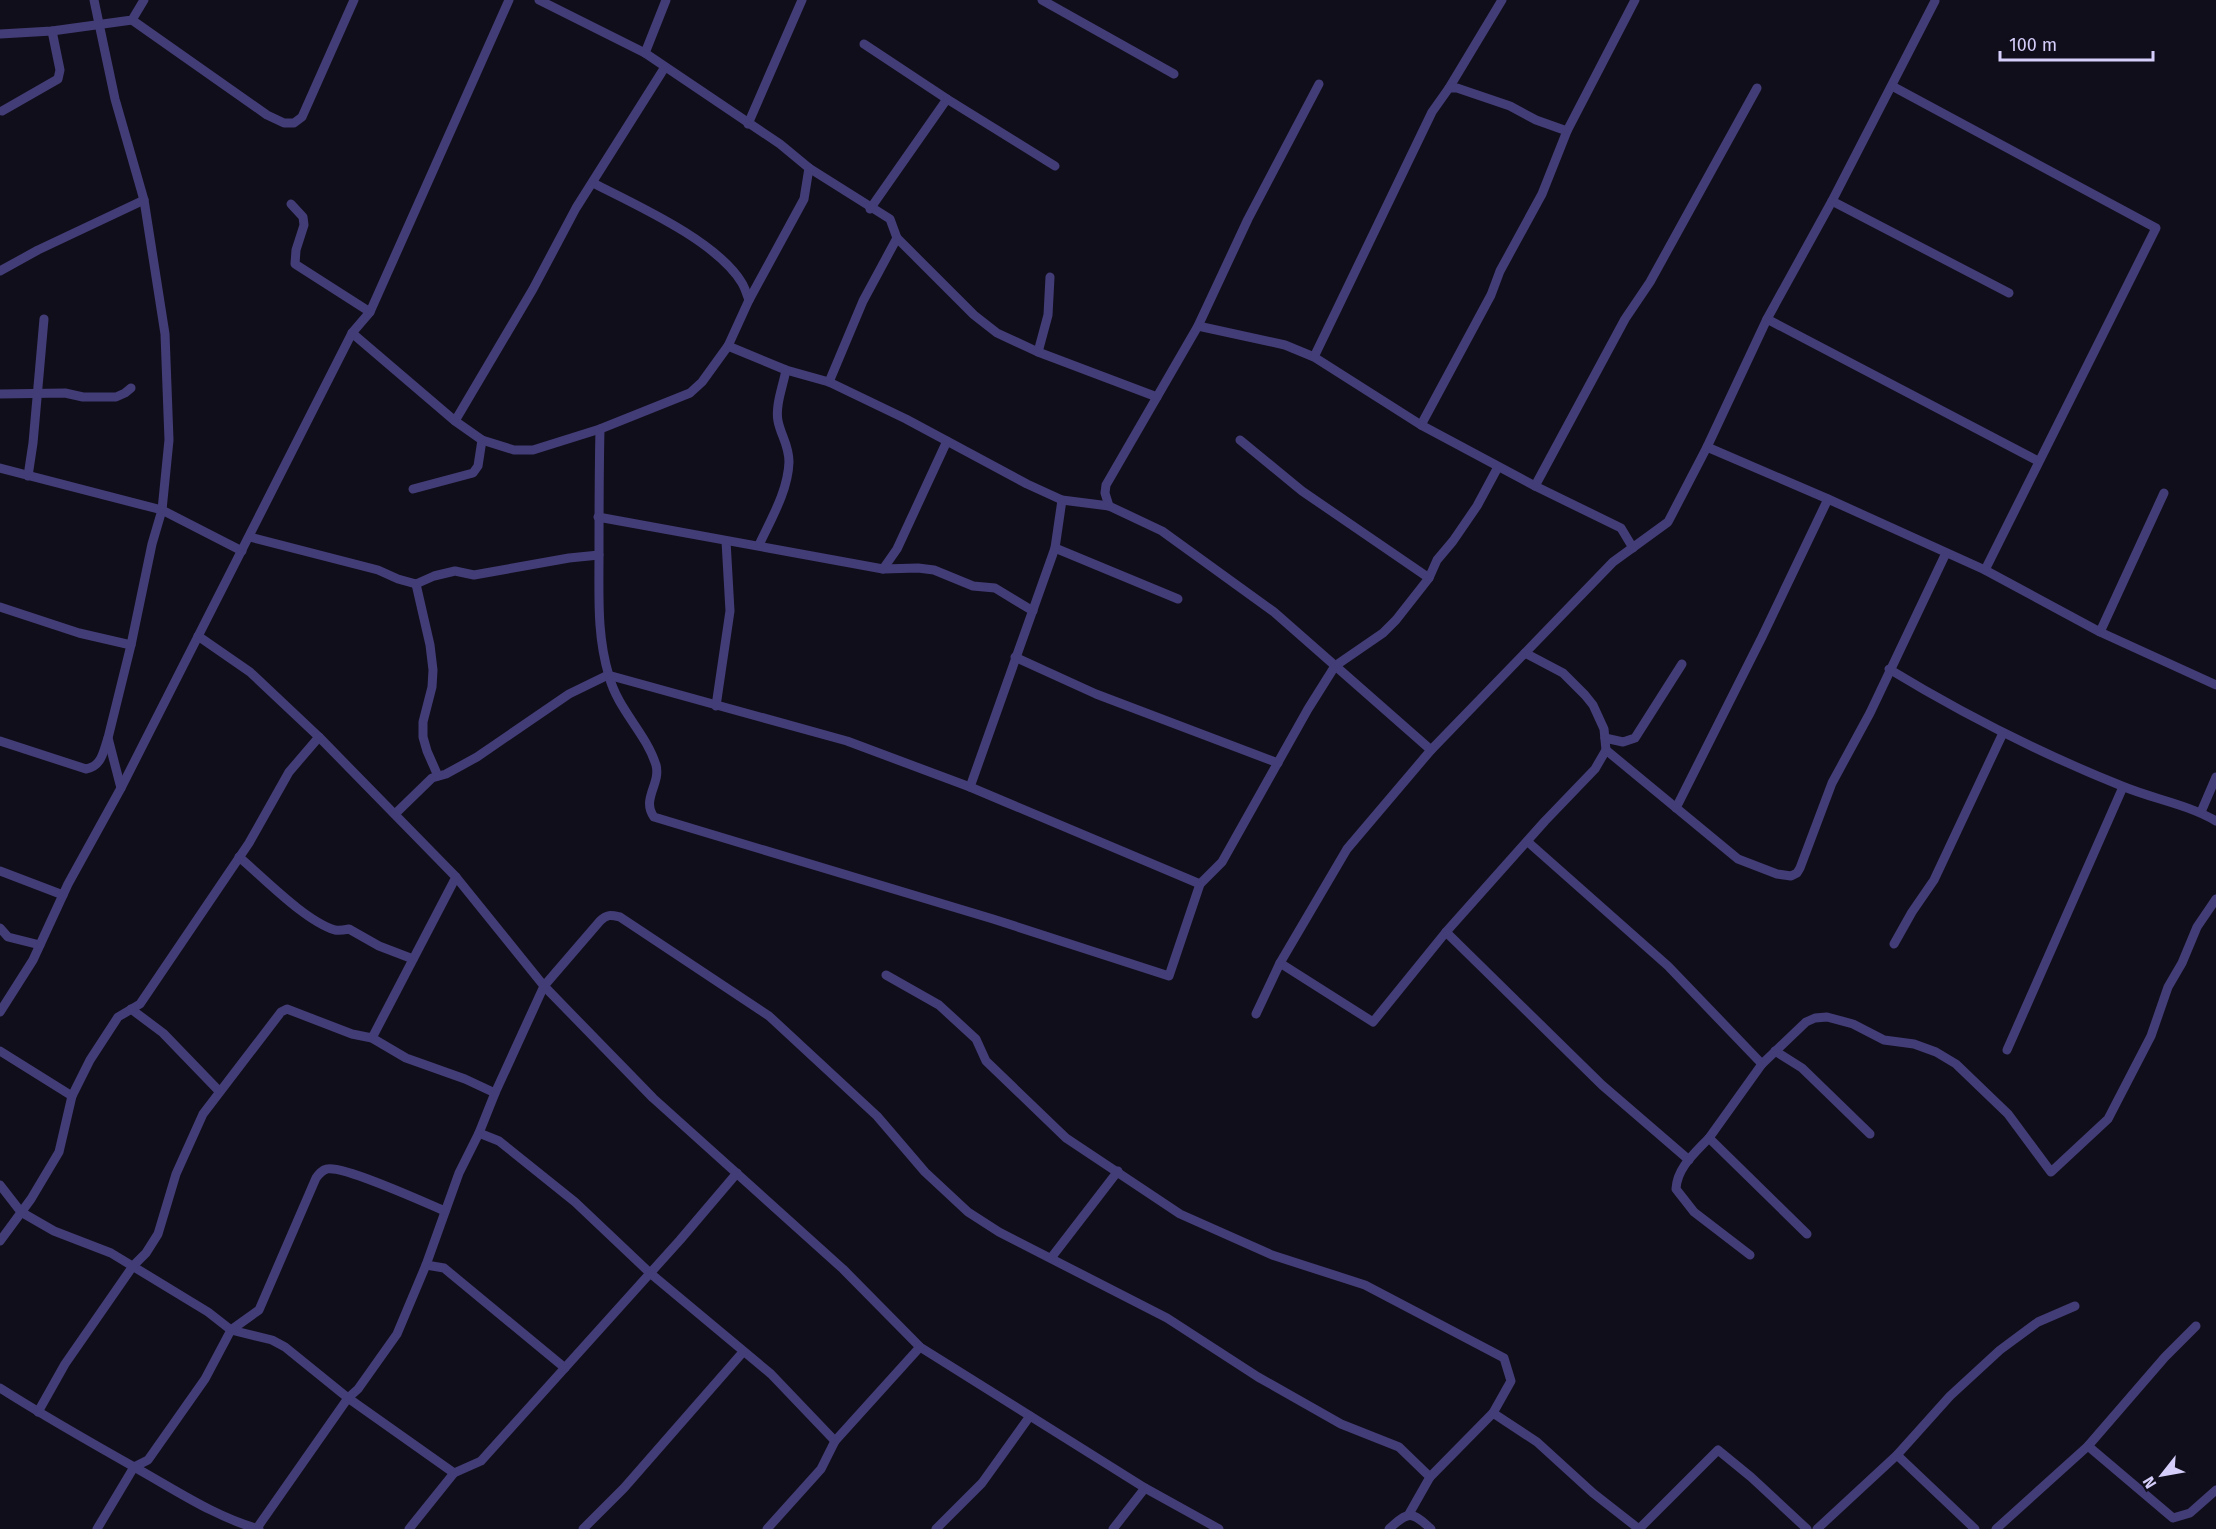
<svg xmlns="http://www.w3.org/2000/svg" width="2216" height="1529" viewBox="0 0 2216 1529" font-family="'Fira Sans',sans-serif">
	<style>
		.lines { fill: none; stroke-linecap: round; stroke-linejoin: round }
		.street { stroke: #433d77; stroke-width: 9 }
	</style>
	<rect width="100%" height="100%" fill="#110e1c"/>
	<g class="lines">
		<g class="street">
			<path d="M94 0 115 99 144 200 165 334 169 440 162 510 152 544 131 645 108 738 121 788"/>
			<path d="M539 0 645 53 780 144 809 168 890 219 897 238 974 315 997 333 1038 352 1157 397"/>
			<path d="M1042 0 1174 74"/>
			<path d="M132 20 267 115 284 123H294L302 117 354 0"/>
			<path d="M0 34 52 31 132 20 144 0"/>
			<path d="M864 44 947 99 870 209"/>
			<path d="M645 53 666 0"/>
			<path d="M1892 86 2156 228 1985 570"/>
			<path d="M1449 88 1502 0"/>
			<path d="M947 99 1055 166"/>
			<path d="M2 111 58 79 60 70 52 31"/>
			<path d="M748 124 802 0"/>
			<path d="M593 183C636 205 717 241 742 283 745 288 747 295 749 300"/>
			<path d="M1832 201 2009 293"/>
			<path d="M291 204 303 217 304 225 296 250 295 264 370 312"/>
			<path d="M0 271 38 250 144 200"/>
			<path d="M1767 319 2038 461"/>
			<path d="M1198 326 1285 345 1314 357 1421 425 1535 486 1621 528 1633 548"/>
			<path d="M352 333 455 421 482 440 514 450H533L600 429 690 393 702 382 728 346 749 300 804 199 809 168"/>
			<path d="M728 346 786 370 829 382 906 419 1027 484 1062 500 1109 506 1162 531 1274 612 1431 750"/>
			<path d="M1038 352 1048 315 1050 277"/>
			<path d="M1314 357 1432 112 1449 88H1457L1510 106 1536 120 1567 131"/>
			<path d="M829 382 863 301 897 238"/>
			<path d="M0 394 65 393 83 397H116L125 393 131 388"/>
			<path d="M455 421 533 289 576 208 665 67"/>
			<path d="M1421 425 1491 295 1500 271 1542 194 1567 131 1635 0"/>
			<path d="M600 429C599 472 599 515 599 557 599 599 597 636 609 676 618 710 646 733 656 765 661 784 641 799 654 817L993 919 1169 976 1200 884 1222 862 1308 709 1335 666 1383 633 1396 620 1429 578 1437 560 1453 541 1477 506 1498 467"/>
			<path d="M1240 440 1302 491 1429 578"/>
			<path d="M1707 447 1828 499 1985 570 2100 632 2216 685"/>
			<path d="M0 468 162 510 242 551"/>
			<path d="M28 476 33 443 44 319"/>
			<path d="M1535 486 1625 319 1650 282 1757 88"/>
			<path d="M413 489 473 473 478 466 482 440"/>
			<path d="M1109 506 1105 493 1106 485 1198 326 1248 219 1319 84"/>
			<path d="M598 517 883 569 918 568 934 570 973 586 995 588 1033 611"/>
			<path d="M250 537 378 570 398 579 416 584 434 576 455 571 474 575 569 558 599 555"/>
			<path d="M759 545C771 519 788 491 789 462 789 445 781 436 778 421 775 406 783 386 786 370"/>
			<path d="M1055 548 1178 599"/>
			<path d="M883 569 897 549 947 441"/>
			<path d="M416 584 430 645 433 670 432 687 423 722V737L427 751 438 776"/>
			<path d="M0 607 79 633 131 645"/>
			<path d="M2100 632 2164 493"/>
			<path d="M198 636 250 672 319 737 456 877 544 986 653 1098 843 1269 920 1347 1145 1488 1219 1529"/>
			<path d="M1015 657 1096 694 1278 763"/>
			<path d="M1889 669C1963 714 2042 754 2122 786 2153 799 2187 804 2216 821"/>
			<path d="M716 706 730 611 726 541"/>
			<path d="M1605 738 1623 742 1635 738 1682 664"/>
			<path d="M0 741 86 769C102 766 103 752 108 738"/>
			<path d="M1606 750 1738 859 1777 874 1791 876 1797 873 1800 868 1832 783 1870 713 1946 553"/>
			<path d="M970 787 1055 548 1062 500"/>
			<path d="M1676 808 1762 637 1828 499"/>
			<path d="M2201 812 2216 777"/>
			<path d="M395 814 432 778 446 774 477 757 569 694 608 675 847 741 970 787 1200 884"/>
			<path d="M1528 842 1668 966 1762 1064"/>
			<path d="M239 857C264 878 305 921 335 930 340 931 344 930 349 929L379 946 413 959"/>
			<path d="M0 871 63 895"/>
			<path d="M0 928 8 937 40 945"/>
			<path d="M1446 932 1602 1085 1689 1160"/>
			<path d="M1894 944 1912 912 1934 880 2003 733"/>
			<path d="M1280 963 1373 1022 1446 932 1545 821 1595 769 1606 750 1604 729 1593 705 1585 695 1563 673 1525 653"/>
			<path d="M886 975 939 1005 976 1039 986 1061 1066 1138 1180 1214 1272 1255 1365 1285 1504 1358 1511 1381 1493 1413"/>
			<path d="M131 1009 163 1033 219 1091"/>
			<path d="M0 1012 33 960 68 884 121 788 352 333 370 312 509 0"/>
			<path d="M1256 1014 1280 963 1347 849 1431 750 1613 562 1668 522 1707 447 1767 319 1832 201 1935 1"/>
			<path d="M372 1038 456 877"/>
			<path d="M2007 1050 2123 787"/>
			<path d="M0 1051 72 1096"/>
			<path d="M1775 1051 1802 1068 1870 1134"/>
			<path d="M479 1133 499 1141 575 1202 650 1273 771 1374 835 1441"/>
			<path d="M1709 1138 1762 1064 1806 1022 1815 1018 1827 1017 1853 1024 1884 1040 1914 1044 1936 1052 1956 1064 2008 1114 2051 1172 2108 1119 2151 1036 2168 987 2182 963 2197 927 2216 899"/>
			<path d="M0 1185 21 1212 54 1231 111 1253 208 1312 231 1330 272 1340 285 1347 348 1398 454 1473"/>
			<path d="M0 1241 31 1199 59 1152 72 1096 90 1060 118 1017 140 1004 249 843 289 772 319 737"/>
			<path d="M1750 1255 1694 1212 1676 1189C1677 1168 1694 1154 1709 1138L1807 1234"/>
			<path d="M1051 1258 1118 1171"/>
			<path d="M426 1265 444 1268 565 1368"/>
			<path d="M0 1388C47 1418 95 1445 143 1472 180 1493 218 1518 259 1529"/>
			<path d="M38 1412 65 1364 133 1266 146 1253 158 1234 176 1174 203 1114 281 1012 287 1009 352 1034 372 1038 406 1058 465 1079 495 1093"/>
			<path d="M2088 1446 2165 1357 2196 1326"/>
			<path d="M1897 1455 1975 1529"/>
			<path d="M1430 1477 1493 1413 1537 1442 1593 1493 1639 1529"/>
			<path d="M257 1528 348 1398 358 1389 397 1334 426 1265 459 1173 479 1133 495 1093 544 986 600 921C607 914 611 915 620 917L769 1016 877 1116 925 1172 968 1212 999 1232 1167 1318 1258 1377 1341 1424 1399 1447 1430 1477 1409 1514"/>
			<path d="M97 1529 134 1467 148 1460 205 1379 231 1330 259 1310 316 1178C319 1174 322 1170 327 1169 343 1165 426 1203 445 1211"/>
			<path d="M409 1529 454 1473 481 1461 680 1240 737 1173"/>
			<path d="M583 1529 624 1488 743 1352"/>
			<path d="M767 1529 821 1469 835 1441 920 1347"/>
			<path d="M936 1529 982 1483 1030 1416"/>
			<path d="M1113 1529 1145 1488"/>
			<path d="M1389 1529C1408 1511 1412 1511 1431 1529"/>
			<path d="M1639 1529 1718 1450 1751 1477 1807 1529"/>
			<path d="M1817 1529 1897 1455 1950 1396 2000 1350 2038 1322 2075 1306"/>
			<path d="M1996 1529 2088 1446 2173 1518 2190 1513 2216 1490"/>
		</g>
	</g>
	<g transform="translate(2162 1475) rotate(239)" stroke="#110e1c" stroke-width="4.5" paint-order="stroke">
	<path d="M0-4.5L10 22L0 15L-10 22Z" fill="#d6cefa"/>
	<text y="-9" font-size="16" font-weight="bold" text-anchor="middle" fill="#d6cefa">N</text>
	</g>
	<path d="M2000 51v9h153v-9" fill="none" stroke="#d6cefa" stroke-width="3"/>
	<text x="2009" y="51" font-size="18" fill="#d6cefa" stroke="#110e1c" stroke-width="4.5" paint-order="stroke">100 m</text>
</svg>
